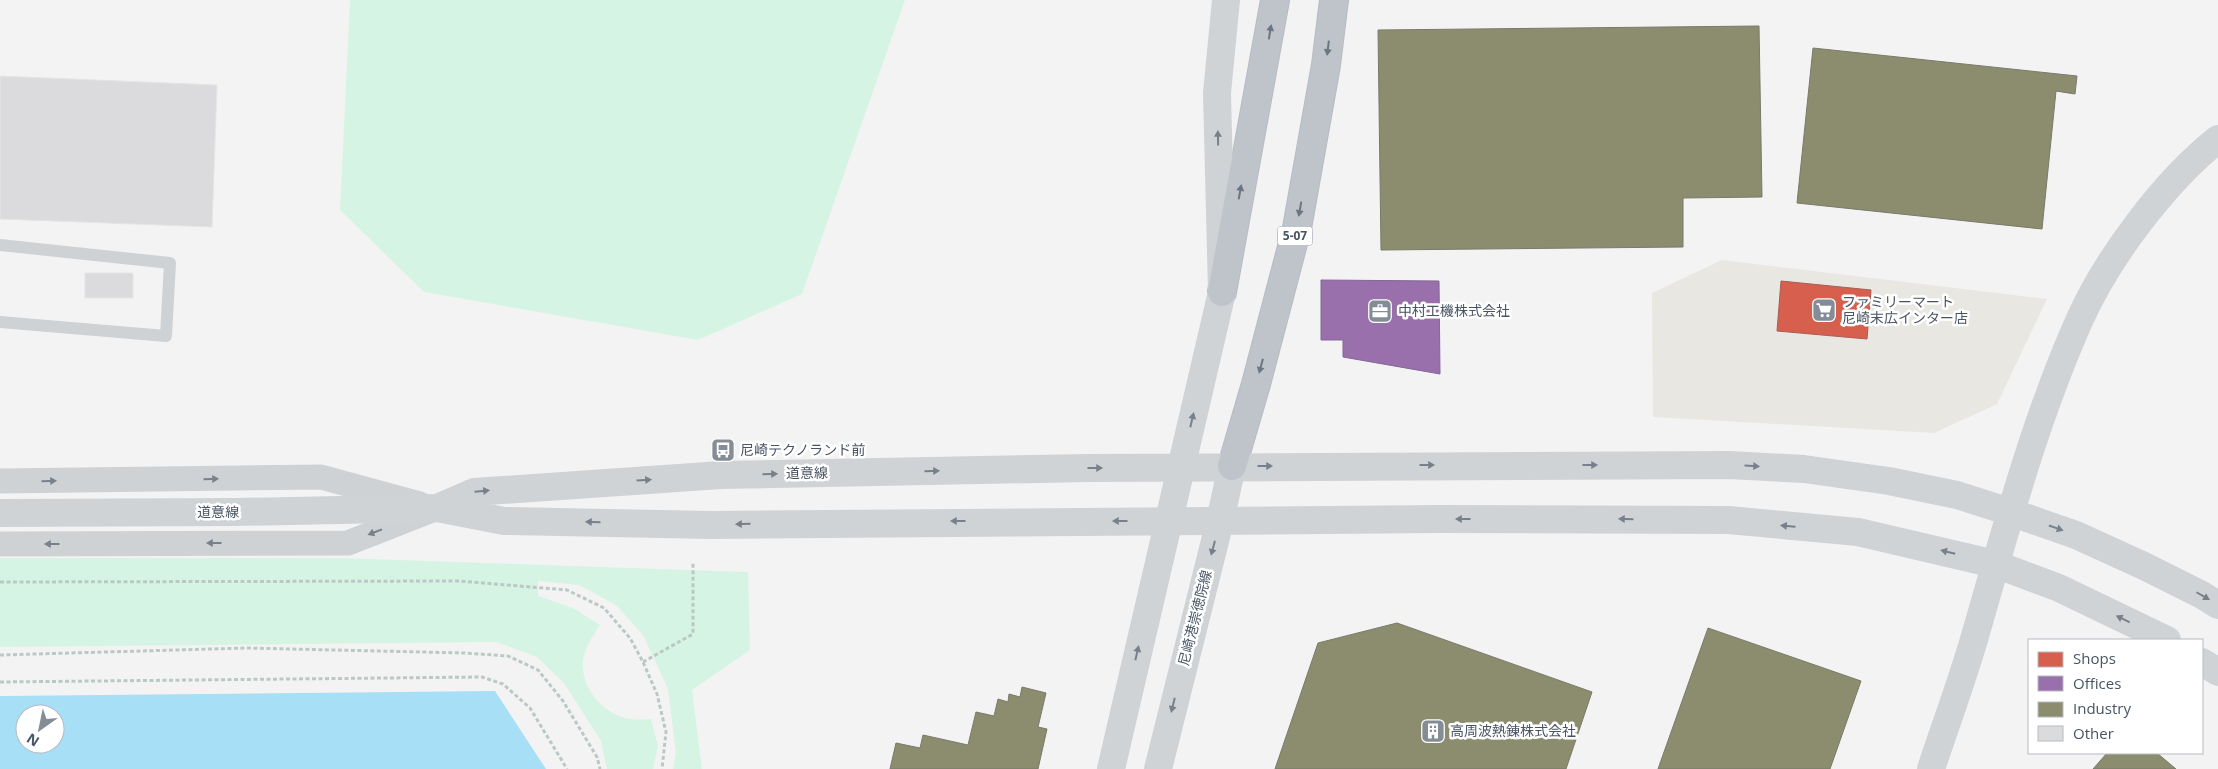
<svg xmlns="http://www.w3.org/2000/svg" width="2218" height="769" viewBox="0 0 2218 769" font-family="'Open Sans','Noto Sans JP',sans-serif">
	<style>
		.commercial { fill: #e8e7e2 }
		.green { fill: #d6f4e4 }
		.water { fill: #a7dff6; fill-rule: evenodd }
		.shops { fill: #d6604d; stroke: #ab5c54 }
		.offices { fill: #9970ab; stroke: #816895 }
		.industry { fill: #8c8c6e; stroke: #787b6b }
		.building { fill: #dbdbdd; stroke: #e5e5e6 }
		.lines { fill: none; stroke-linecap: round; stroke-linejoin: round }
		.highway-casing { stroke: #b7bcc4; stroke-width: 30 }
		.path { stroke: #bbc9c6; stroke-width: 3; stroke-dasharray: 4 2.5; stroke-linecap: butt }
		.lane { stroke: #cfd2d4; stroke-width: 12 }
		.street { stroke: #cfd2d4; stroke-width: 25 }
		.secondary { stroke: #d0d3d6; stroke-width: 28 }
		.highway { stroke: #bfc4ca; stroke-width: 28 }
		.oneway { fill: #6c7682 }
		.oneway2 { fill: #78808b }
		.oneway3 { fill: #77808b }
		.labels { text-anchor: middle; stroke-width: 5; stroke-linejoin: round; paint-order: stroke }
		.shield { fill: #fff; stroke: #7f8792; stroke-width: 1 }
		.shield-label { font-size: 12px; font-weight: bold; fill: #485463 }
		.poi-label { font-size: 14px; fill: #485463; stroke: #fff; text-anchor: start }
		.street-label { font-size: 14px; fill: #485463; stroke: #fff }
	</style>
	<rect width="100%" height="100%" fill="#f4f3f3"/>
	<path class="commercial" d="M1722 260 2047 299 1997 404 1934 433 1653 417 1652 293Z"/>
	<g class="green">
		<path d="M350 0H905L802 294 698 340 424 292 340 210Z"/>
		<path d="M0 558H340L748 572 750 650 692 690 702 769H673L676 753 668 689 643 635 616 605 579 585 538 581V596L573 608 600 625C593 636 586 646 583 659 580 680 595 704 613 713 625 720 638 720 651 719L658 746 653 769H607L601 741 564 683 537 657 497 642 0 647Z"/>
	</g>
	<path class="water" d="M495 691 546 769H0V696ZM25 714H55V744H25Z"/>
	<path class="shops" d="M1781 281 1871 290 1867 339 1777 331Z"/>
	<path class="offices" d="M1321 280 1439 281 1440 374 1343 357V340H1321Z"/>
	<g class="industry">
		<path d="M1759 26 1762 197 1683 198V247L1381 250 1378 30Z"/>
		<path d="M1813 48 2077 76 2075 94 2056 91 2042 229 1797 203Z"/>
		<path d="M1397 623 1592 692 1566 769H1275L1318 643Z"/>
		<path d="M1708 628 1861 681 1830 769H1658Z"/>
		<path d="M1022 687 1046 693 1038 727 1047 729 1038 769H890L896 743 920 748 923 735 968 745 976 712 994 716 998 699 1008 702 1009 694 1020 697Z"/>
		<path d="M2107 753H2157L2176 769H2093Z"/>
	</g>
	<g class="building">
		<path d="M0 76 217 85 212 227 0 219Z"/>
		<rect x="85" y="273" width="48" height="25"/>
	</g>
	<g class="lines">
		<g class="highway-casing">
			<g id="highway">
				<path d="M1222 292 1275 0"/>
				<path d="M1232 466 1256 384 1297 228 1326 65 1334 0"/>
			</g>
		</g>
		<g class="path">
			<path d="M0 582 459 581 567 590 604 608 630 638 643 662 657 694 666 732 662 769"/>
			<path d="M0 655 247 648 465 653 508 656 538 670 563 701 597 757 600 769"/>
			<path d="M643 662 693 634V563"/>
			<path d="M0 682 482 677 503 684 530 708 567 769"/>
		</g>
		<path class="lane" d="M0 245 170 263 166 336 0 322"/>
		<g class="street">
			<path d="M0 481 321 477 420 504"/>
			<path d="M0 544 348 543 432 510"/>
		</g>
		<g class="secondary">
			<path d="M437 508 474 492 721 475 1088 468 1729 465 1804 469 1889 481 1957 495 2010 512 2076 535 2144 566 2202 595 2218 605"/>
			<path d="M0 513 236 512 437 508 504 521 712 525 1439 519 1728 520 1858 532 1995 564 2059 588 2167 640"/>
			<path d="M2202 662 2218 672"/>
			<path d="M1111 769 1222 292 1217 93 1226 0"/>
			<path d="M1158 769 1220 521 1232 466"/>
			<path d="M1931 769C1946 723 1964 676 1977 629 2007 525 2035 420 2079 321 2107 258 2165 181 2218 139"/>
		</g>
		<use href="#highway" class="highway"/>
	</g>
	<defs><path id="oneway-solid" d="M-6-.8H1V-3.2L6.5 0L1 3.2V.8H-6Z" transform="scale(1.25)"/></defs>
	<g class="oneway">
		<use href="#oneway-solid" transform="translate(1270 32) rotate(-81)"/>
		<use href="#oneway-solid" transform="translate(1328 48) rotate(97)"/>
		<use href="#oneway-solid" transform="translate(1240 192) rotate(-80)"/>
		<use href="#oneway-solid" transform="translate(1300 209) rotate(100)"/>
		<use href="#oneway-solid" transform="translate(1261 366) rotate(105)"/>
	</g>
	<g class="oneway2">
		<use href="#oneway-solid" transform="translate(1218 138) rotate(-91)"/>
		<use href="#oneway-solid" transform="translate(1192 420) rotate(-77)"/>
		<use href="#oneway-solid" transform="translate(1427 465)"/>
		<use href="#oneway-solid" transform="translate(1590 465)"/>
		<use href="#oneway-solid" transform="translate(1265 466)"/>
		<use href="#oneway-solid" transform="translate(1752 466) rotate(3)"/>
		<use href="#oneway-solid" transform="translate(1095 468)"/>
		<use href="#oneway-solid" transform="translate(932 471) rotate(-1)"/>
		<use href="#oneway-solid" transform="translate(770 474) rotate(-1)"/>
		<use href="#oneway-solid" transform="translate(644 480) rotate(-4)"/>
		<use href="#oneway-solid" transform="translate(482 491) rotate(-5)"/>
		<use href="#oneway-solid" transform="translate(1463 519) rotate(180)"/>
		<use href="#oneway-solid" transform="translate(1626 519) rotate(-179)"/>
		<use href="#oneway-solid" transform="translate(958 521) rotate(180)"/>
		<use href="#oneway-solid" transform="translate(1120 521) rotate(180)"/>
		<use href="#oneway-solid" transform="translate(593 522) rotate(-179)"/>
		<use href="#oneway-solid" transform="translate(743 524) rotate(179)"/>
		<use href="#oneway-solid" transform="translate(1788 526) rotate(-175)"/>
		<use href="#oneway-solid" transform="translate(2056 528) rotate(19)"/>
		<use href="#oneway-solid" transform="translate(1213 548) rotate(105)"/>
		<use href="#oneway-solid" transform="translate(1948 552) rotate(-166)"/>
		<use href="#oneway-solid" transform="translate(2203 596) rotate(30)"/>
		<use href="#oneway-solid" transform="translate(2123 619) rotate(-154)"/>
		<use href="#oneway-solid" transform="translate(1137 653) rotate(-77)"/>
		<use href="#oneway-solid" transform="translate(1173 705) rotate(104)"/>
	</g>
	<g class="oneway3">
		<use href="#oneway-solid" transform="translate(211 479) rotate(-1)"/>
		<use href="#oneway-solid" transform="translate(49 481) rotate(-1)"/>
		<use href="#oneway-solid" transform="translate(375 532) rotate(159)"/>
		<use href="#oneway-solid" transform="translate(214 543) rotate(180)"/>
		<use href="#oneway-solid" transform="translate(52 544) rotate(180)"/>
	</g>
	<defs>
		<g id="supermarket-square" transform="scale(1.25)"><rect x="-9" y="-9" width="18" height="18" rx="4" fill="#848c95" stroke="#fff"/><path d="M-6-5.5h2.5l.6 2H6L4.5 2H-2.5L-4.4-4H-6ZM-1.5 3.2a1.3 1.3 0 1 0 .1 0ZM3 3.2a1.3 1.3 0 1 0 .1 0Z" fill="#fff"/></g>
		<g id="office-square" transform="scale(1.25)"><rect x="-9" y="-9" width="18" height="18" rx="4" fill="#848c95" stroke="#fff"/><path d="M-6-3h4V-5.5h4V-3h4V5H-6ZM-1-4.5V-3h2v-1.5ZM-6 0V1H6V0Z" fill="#fff"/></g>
		<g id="bus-square" transform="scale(1.25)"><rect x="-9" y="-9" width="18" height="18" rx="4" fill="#848c95" stroke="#fff"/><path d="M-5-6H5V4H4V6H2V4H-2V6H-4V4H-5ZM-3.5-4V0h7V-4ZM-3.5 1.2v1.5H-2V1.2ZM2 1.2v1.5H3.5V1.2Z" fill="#fff"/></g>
		<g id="building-square" transform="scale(1.25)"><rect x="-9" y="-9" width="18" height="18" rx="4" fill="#848c95" stroke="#fff"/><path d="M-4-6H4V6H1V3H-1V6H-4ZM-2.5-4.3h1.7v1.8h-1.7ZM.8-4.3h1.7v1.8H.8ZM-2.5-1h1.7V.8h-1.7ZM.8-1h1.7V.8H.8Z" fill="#fff"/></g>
	</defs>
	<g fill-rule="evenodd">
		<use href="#supermarket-square" x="1824" y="310"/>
		<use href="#office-square" x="1380" y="311"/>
		<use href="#bus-square" x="723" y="450"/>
		<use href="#building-square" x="1433" y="731"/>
	</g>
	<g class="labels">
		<rect class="shield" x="1277.5" y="226.5" width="35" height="19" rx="4"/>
		<g class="shield-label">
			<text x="1295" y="240">5-07</text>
		</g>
		<g class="poi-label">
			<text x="1842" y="307">ファミリーマート<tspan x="1842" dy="16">尼崎末広インター店</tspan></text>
			<text x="1398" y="316">中村工機株式会社</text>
			<text x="740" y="455">尼崎テクノランド前</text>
			<text x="1450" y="736">高周波熱錬株式会社</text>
		</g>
		<g class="street-label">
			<text transform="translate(807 473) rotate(-1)" y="5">道意線</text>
			<text x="218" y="517">道意線</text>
			<text transform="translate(1195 618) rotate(-76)" y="5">尼崎港崇徳院線</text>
		</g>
	</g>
	<rect x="2028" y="639" width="175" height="115" fill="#ffffff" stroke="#b6bbc1"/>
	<rect x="2038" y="652" width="25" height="15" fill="#d6604d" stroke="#b6bbc1"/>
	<text x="2073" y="664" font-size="15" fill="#485463">Shops</text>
	<rect x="2038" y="676" width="25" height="15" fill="#9970ab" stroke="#b6bbc1"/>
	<text x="2073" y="689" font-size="15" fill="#485463">Offices</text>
	<rect x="2038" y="702" width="25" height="15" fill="#8c8c6e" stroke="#b6bbc1"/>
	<text x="2073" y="714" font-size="15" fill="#485463">Industry</text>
	<rect x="2038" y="726" width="25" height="15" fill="#dbdbdd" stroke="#b6bbc1"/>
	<text x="2073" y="739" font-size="15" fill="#485463">Other</text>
	<g transform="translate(40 729) rotate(213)"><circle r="24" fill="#ffffff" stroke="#b6bbc1"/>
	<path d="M0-4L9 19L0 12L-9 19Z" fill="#848c95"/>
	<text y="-8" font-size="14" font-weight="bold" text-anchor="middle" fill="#485463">N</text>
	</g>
</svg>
